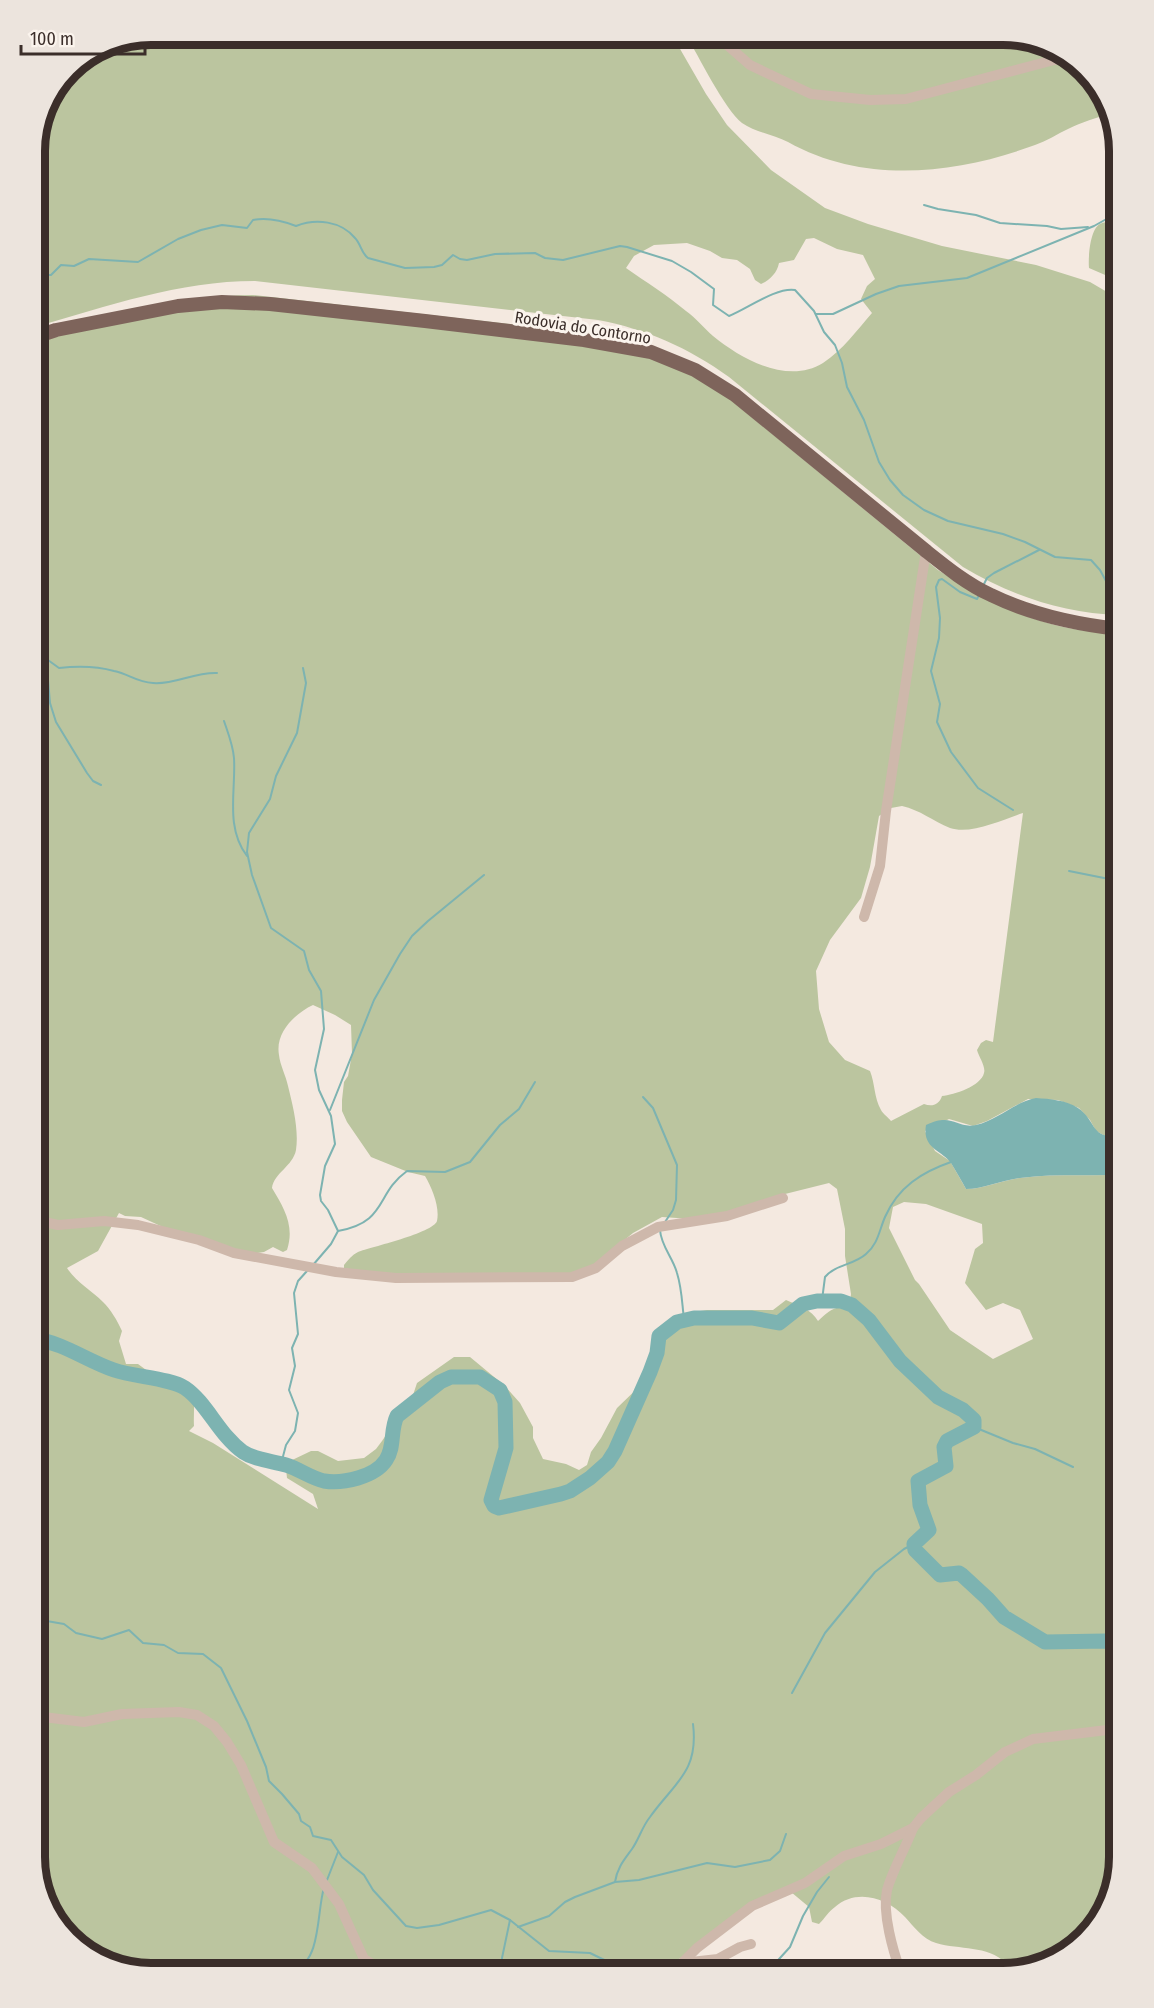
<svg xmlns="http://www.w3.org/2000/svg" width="1154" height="2008" viewBox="0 0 1154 2008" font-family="'Fira Sans Condensed',sans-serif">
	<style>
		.green { fill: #bbc59f; fill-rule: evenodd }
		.water { fill: #7db3b1 }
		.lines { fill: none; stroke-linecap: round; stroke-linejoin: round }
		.stream { stroke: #7db3b1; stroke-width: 2 }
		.river { stroke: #7db3b1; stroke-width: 15 }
		.minor { stroke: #ceb8ab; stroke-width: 10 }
		.major { stroke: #7e645b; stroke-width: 14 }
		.labels { text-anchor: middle; stroke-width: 6; stroke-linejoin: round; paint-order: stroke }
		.street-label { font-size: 16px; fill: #3b2e2a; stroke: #fbf4ed }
		.rim { fill: none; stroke: #3b2e2a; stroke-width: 8 }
	</style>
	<rect width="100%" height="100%" fill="#f4e9e0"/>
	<g class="green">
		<path d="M151 35H672L706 94 727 125 771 170 825 208 868 224 942 246 1036 265 1090 282 1119 299V615C1063 613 1012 596 963 567L729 377C689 348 646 329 598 320L255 281C179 281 108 306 35 327V144L44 106 69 68 107 43ZM814 238 837 249 863 255 875 279 867 286 861 299 872 313C857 330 843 350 823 363 788 385 741 359 713 336 704 328 696 318 686 311 667 295 646 282 626 268L634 256 654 245 687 243 710 251 722 258 737 260 750 269 755 280 761 284C770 280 777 273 779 263L794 260 806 239Z"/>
		<path d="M686 35H1011L1068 54 1108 100 1111 113C1096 118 1082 122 1068 129 1057 134 1047 141 1035 145 956 174 865 185 788 142 774 135 755 132 742 123 725 110 698 55 686 35Z"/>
		<path d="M1119 222V281L1089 268C1088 258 1090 229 1100 224 1106 221 1114 222 1119 222Z"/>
		<path d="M253 295 582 332 639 347 720 391 938 570C992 605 1054 635 1119 632V1136L1107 1137 1096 1131 1090 1120 1079 1108 1058 1100 1028 1099 987 1121 973 1126 949 1119 925 1131 935 1151 950 1161 966 1189C983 1189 1003 1180 1020 1178 1049 1174 1079 1176 1108 1175L1119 1171V1857L1100 1921 1054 1962 1006 1973V1963C987 1945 960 1950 936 1943 923 1939 914 1927 905 1917 887 1898 857 1888 835 1907 829 1911 825 1918 819 1924L812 1922 809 1907 791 1892 763 1903 700 1949 649 1973H144L86 1954 46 1908 35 1857V1162L37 1152 35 1148V343C106 321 178 295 253 295ZM902 806C920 810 933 821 950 828 971 835 1004 819 1023 813L993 1042 986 1040 981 1043 977 1050C979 1057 986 1067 984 1073 981 1086 954 1095 942 1096 939 1105 932 1107 924 1104L891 1121C888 1117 883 1114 881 1110 874 1098 875 1083 870 1071L845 1060 829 1042 819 1009 816 971 830 940 861 898 870 867 879 816 891 808ZM313 1005 335 1015 351 1025 352 1054 348 1076 344 1082 342 1100V1111L347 1122 371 1157 408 1172 425 1176C432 1188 440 1207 437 1221 433 1233 371 1247 358 1252 352 1255 348 1260 344 1265V1268L386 1277 558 1279 593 1266 633 1233 662 1217 692 1219 762 1206 785 1194 829 1183 837 1189 845 1229V1256L851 1294 849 1310C836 1303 828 1312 818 1321 812 1310 798 1305 786 1300L773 1310H707L693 1312C686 1327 676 1326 667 1337L646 1380 617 1408 601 1438 591 1452 587 1465 579 1470 566 1464 543 1459 533 1438V1427L520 1403 505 1386 470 1357H454L417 1383 413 1395 382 1441 376 1449 364 1458 338 1461 318 1451H311L288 1462 286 1469 287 1478 313 1494 318 1509 213 1443 189 1431 194 1426C193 1411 197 1398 188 1385L164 1383 138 1364H126L119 1341 122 1331C117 1320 111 1310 103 1302 91 1290 76 1282 67 1268L98 1251 119 1213 125 1216 141 1217 178 1234 251 1254 264 1252 273 1247 283 1252 287 1250C295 1226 284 1208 272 1188 274 1173 293 1166 296 1150 299 1130 293 1106 288 1086 286 1076 280 1065 279 1055 275 1033 294 1014 313 1005ZM904 1202 926 1204 982 1224 983 1243 975 1249 965 1283 986 1310 1003 1303 1020 1310 1033 1339 993 1359 950 1330 919 1284 915 1280 889 1228 893 1207Z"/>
	</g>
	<path class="water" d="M1036 1098C1050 1099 1066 1100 1078 1108 1097 1121 1090 1139 1119 1136V1171L1109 1175C1079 1176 1049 1174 1020 1178 1002 1180 983 1189 966 1189 961 1180 956 1171 951 1163 942 1150 922 1149 926 1125 953 1112 956 1129 976 1125 998 1120 1014 1102 1036 1098Z"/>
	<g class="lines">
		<g class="stream">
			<path d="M924 205 938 209 976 215 1000 223 1047 226 1061 229 1088 227"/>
			<path d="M35 279 44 275H51L61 265 74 266 89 259 138 262 178 239 201 230 222 225 247 228 253 220C268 217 283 221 296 226 316 218 341 221 355 238 361 244 361 253 368 258L405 268 434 267 442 265 453 255 460 259 467 260 495 254 535 253 545 258 563 260 620 246 627 247 672 261 691 272 714 289 713 305 729 316C747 309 776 287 795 290L814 311 824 332 835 345 842 363 847 387 864 420 879 462 890 480 903 495 924 510 948 521 1003 534 1025 542 1055 557 1091 560 1100 570 1119 605"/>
			<path d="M816 314H833L876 294 899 286 967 278 1094 226 1119 212"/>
			<path d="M984 584 987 578 994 573 1039 550"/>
			<path d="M979 595 977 599 960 592 942 579 939 580 936 587 940 618 939 638 931 671 940 704 937 722 951 752 978 788 1013 810"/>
			<path d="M35 639 48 680 50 703 56 722 87 773 93 781 101 785"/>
			<path d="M41 655 59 668C77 666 96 666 114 671 129 674 136 682 153 683 174 685 194 672 217 673"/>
			<path d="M303 668 306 683 297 733 276 776 270 799 249 833 247 852 252 875 271 928 304 951 309 970 321 991 324 1029 315 1070 319 1090 331 1116 335 1144 325 1166 320 1195 321 1201 328 1210 338 1231"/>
			<path d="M224 721C228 733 233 745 234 758 236 791 225 827 247 856"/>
			<path d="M1113 817H1119"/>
			<path d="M1069 871 1119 881"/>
			<path d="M643 1097 653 1108 677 1165 676 1200 673 1210 665 1222"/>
			<path d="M330 1110 374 1000 400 954 412 936 428 921 484 875"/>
			<path d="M660 1230C661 1246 673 1258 677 1273 682 1289 682 1304 684 1319"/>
			<path d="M338 1231C388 1222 375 1194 407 1171L445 1172 470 1162 500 1125 519 1109 535 1082"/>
			<path d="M313 1265 331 1244 338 1231"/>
			<path d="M822 1300 825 1277C836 1264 854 1265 866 1254 878 1244 879 1231 885 1217 898 1187 922 1172 951 1162"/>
			<path d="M974 1427 1013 1443 1035 1449 1073 1467"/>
			<path d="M281 1464 286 1445 295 1431 298 1413 289 1390 295 1366 292 1348 298 1334 294 1293 298 1281 307 1271"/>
			<path d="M35 1619 64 1624 76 1633 102 1639 129 1630 143 1643 164 1645 178 1653 203 1654 221 1668 247 1721 266 1767 269 1781 282 1794 299 1814 301 1821 310 1827 313 1836 331 1840 342 1857 364 1875 373 1890 406 1926 417 1928 439 1925 491 1910 510 1920 549 1951 590 1953 631 1973"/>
			<path d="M792 1693 825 1633 875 1572 904 1549 914 1544"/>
			<path d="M35 1700 38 1680 35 1644"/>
			<path d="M327 1880 338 1852"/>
			<path d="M615 1882C617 1868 624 1860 632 1849 639 1839 642 1827 650 1817 674 1783 699 1772 693 1724"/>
			<path d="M46 1908 50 1912"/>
			<path d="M518 1927 549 1916 565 1902 575 1897 615 1882 639 1880 707 1863 735 1867 770 1860 780 1851 786 1834"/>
			<path d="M610 1962 611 1973"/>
			<path d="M300 1966 311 1973"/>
			<path d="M770 1969 790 1947 803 1916 817 1892 829 1877"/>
			<path d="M268 1973C278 1970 286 1970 296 1968 321 1961 317 1909 324 1888"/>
			<path d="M502 1973V1958L510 1920"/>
			<path d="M708 1973C728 1969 785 1964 802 1973"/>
		</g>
		<path class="river" d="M35 1339C64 1343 87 1361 114 1370 134 1377 170 1378 185 1388 207 1403 219 1435 243 1452 255 1460 272 1461 286 1465 299 1469 311 1478 324 1481 343 1484 375 1477 386 1460 395 1447 390 1430 397 1416L440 1382 451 1377H480L500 1390 505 1402 506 1448 491 1500 494 1506 499 1508 561 1494 570 1491 590 1478 608 1462 615 1451 650 1372 657 1353 659 1336 677 1322 694 1318H752L779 1323 803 1304 817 1301H841L852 1305 869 1320 900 1361 938 1397 963 1410 974 1420V1427L947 1441 944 1447 946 1466 918 1481 920 1505 929 1530 914 1544 915 1550 940 1575 959 1573 962 1575 988 1599 1004 1617 1045 1642 1106 1641 1119 1643"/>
		<g class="minor">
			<path d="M720 35 726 44 750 65 811 94 870 100 906 99 1054 60 1072 59"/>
			<path d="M864 917 880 866 886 811 926 551"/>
			<path d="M35 1220 58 1225 104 1221 138 1225 199 1240 234 1253 336 1272 396 1278 572 1277 596 1268 622 1246 658 1227 727 1216 783 1198"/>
			<path d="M35 1716 84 1722 122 1714 179 1712 197 1715 214 1726 227 1742 241 1765 274 1842 312 1868 339 1904 364 1959C392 1978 403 1961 428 1965 436 1967 443 1971 450 1973"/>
			<path d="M682 1963 718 1959 740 1947 751 1944"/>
			<path d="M660 1973 682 1963 697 1948 752 1906 805 1883 844 1856 881 1844 913 1828 921 1818 949 1792 976 1775 1005 1752 1033 1739 1107 1730 1119 1726"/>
			<path d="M901 1973C893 1951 882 1913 887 1890 893 1869 905 1849 913 1828"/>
		</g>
		<path class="major" d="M35 337 56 330 178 306 222 302 270 304 425 321 584 340 651 352 695 370 735 395 926 551C946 567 967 584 991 595 1032 615 1074 624 1119 629"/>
	</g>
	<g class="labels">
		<g class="street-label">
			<text transform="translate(583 327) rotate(9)" y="6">Rodovia do Contorno</text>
		</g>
	</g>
	<path d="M0 0H1154V2008H0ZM151 45H1003A106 106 0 0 1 1109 151V1857A106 106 0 0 1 1003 1963H151A106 106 0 0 1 45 1857V151A106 106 0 0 1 151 45Z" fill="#ece4dd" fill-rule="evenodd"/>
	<path class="rim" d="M151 45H1003A106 106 0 0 1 1109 151V1857A106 106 0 0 1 1003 1963H151A106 106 0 0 1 45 1857V151A106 106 0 0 1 151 45Z"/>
	<path d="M21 45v9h124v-9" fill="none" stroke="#3b2e2a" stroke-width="3"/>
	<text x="30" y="45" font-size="18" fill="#3b2e2a" stroke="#fbf4ed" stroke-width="4.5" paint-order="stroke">100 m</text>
</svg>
